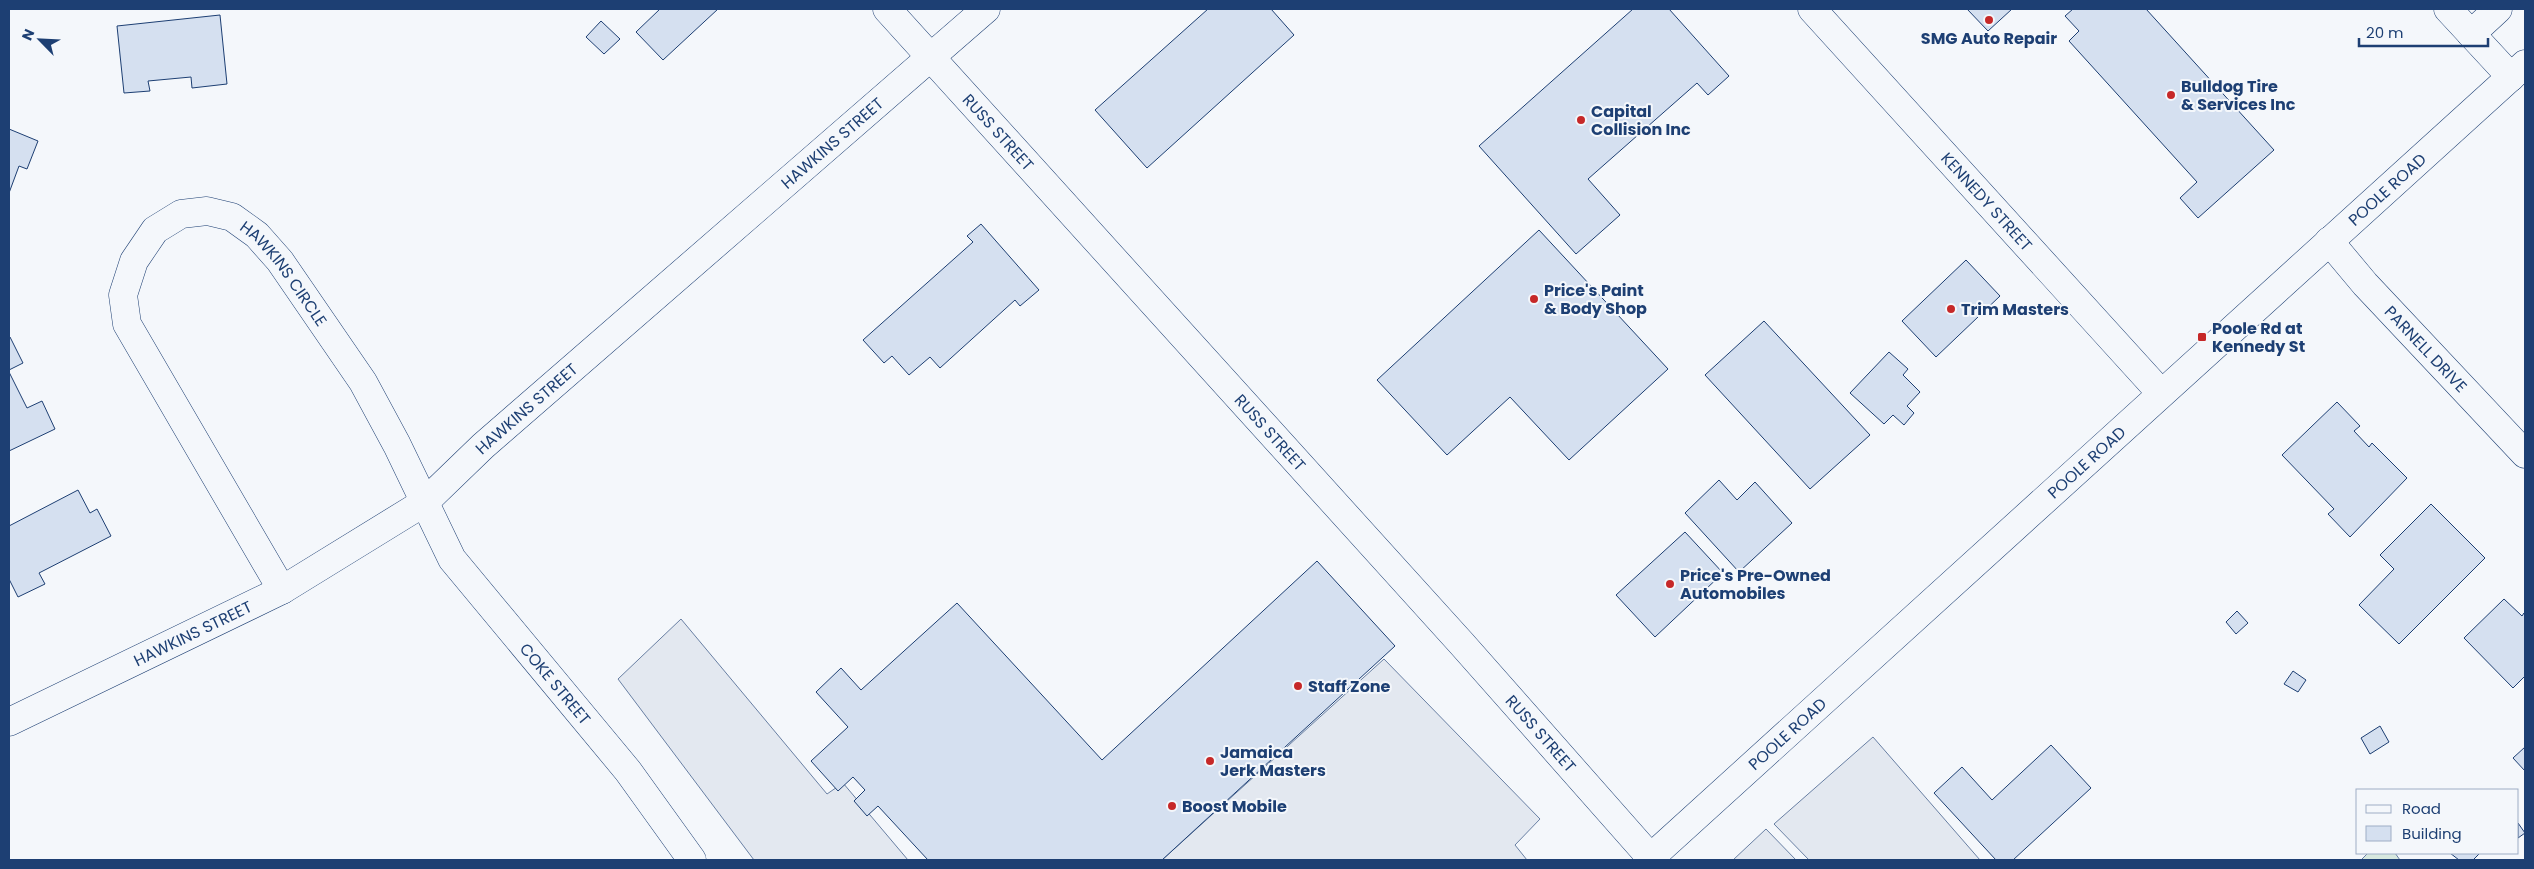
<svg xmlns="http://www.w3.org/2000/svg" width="2534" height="869" viewBox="0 0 2534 869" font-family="Poppins,sans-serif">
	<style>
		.green { fill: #d7e8df; stroke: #687fa3 }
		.parking { fill: #e3e8f0; stroke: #687fa3 }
		.building { fill: #d5e0f0; stroke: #1d3f73 }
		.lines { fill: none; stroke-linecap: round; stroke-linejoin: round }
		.minor-casing { stroke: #1d3f73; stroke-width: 29 }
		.major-casing { stroke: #1d3f73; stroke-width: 29 }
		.minor { stroke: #f4f7fb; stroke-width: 28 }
		.major { stroke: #f4f7fb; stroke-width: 28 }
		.poi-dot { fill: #c62828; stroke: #f4f7fb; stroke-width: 2 }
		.labels { text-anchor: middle; stroke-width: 4; stroke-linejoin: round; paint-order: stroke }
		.poi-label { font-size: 16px; font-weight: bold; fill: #1d3f73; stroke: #f4f7fb; text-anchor: start }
		.street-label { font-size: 16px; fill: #1d3f73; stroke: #f4f7fb }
	</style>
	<rect width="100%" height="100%" fill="#f4f7fb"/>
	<path class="green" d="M2368 853H2395L2400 860H2361Z"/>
	<g class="parking">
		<path d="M681 619 827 794 843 783 908 860H754L618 679Z"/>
		<path d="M1384 659 1540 819 1515 845 1527 860H1162Z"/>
		<path d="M1873 737 1980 860H1809L1774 824Z"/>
		<path d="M1766 829 1796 860H1732H1733Z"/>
	</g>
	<g class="building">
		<path d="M660 9H718L663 60 636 32Z"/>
		<path d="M1208 9H1271L1294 35 1147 168 1095 110Z"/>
		<path d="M1633 9H1669L1729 76 1708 95 1697 83 1588 179 1620 215 1576 254 1479 146Z"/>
		<path d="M1967 9H2012L1988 31Z"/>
		<path d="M2073 9H2146L2274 150 2198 218 2180 198 2197 182 2069 41 2079 31 2065 16Z"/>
		<path d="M220 15 227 84 192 88 191 77 148 81 150 91 124 93 117 26Z"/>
		<path d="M601 21 620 39 604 54 586 37Z"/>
		<path d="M9 129 38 141 27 169 19 166 9 193Z"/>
		<path d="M981 224 1039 290 1020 306 1015 300 940 368 930 357 909 375 892 356 884 363 863 340 973 242 967 236Z"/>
		<path d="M1539 230 1668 369 1569 460 1510 397 1447 455 1377 380Z"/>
		<path d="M1966 260 2000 296 1936 357 1902 321Z"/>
		<path d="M1764 321 1870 435 1810 489 1705 375Z"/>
		<path d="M10 337 23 363 9 370V338Z"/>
		<path d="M1889 352 1908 369 1903 375 1920 392 1907 406 1914 413 1904 425 1893 415 1884 424 1850 393Z"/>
		<path d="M9 372 27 408 42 401 55 429 9 451Z"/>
		<path d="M2337 402 2360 426 2354 431 2369 447 2372 443 2407 478 2350 537 2328 514 2334 509 2282 455Z"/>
		<path d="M1719 480 1737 500 1755 482 1792 523 1739 572 1685 513Z"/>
		<path d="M78 490 90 513 97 509 111 536 39 573 45 584 18 597 9 579V526Z"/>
		<path d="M2431 504 2485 558 2399 644 2359 605 2394 569 2380 555Z"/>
		<path d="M1685 532 1723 573 1655 637 1616 595Z"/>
		<path d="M1317 561 1395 646 1162 860H928L878 806 867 816 854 801 865 790 853 777 838 791 811 761 848 727 816 692 841 668 861 690 957 603 1102 760Z"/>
		<path d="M2504 599 2522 616 2524 613 2525 615V676L2513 688 2464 638Z"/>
		<path d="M2237 611 2248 623 2236 634 2226 622Z"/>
		<path d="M2293 671 2306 680 2298 692 2284 684Z"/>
		<path d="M2380 726 2389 742 2370 754 2361 738Z"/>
		<path d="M2051 745 2091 788 2013 860H1996L1934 793 1962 767 1992 800Z"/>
		<path d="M2525 747V771L2513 758Z"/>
		<path d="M2518 823 2525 833 2518 838Z"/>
		<path d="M2450 853H2480L2473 860H2459Z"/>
	</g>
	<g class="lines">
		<g class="minor-casing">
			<g id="minor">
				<path id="s1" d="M887 9 1462 644 1651 858"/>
				<path id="s2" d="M1812 9 2161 393"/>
				<path d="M2448 9 2511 77"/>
				<path d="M2471 34 2498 9"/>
				<path id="s3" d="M2329 241 2365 284 2525 454"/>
				<path id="s4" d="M282 590 127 324 123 295 134 261 155 230 181 214 207 211 232 217 257 235 280 261 363 382 397 445 452 559 628 771 692 860"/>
				<path id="s5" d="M9 722 282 590 425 502 483 446 986 9"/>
			</g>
		</g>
		<g class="major-casing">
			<g id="major">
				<path id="s6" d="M1648 860 2525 64"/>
			</g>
		</g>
		<use href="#minor" class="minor"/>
		<use href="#major" class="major"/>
	</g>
	<g class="poi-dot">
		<circle cx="1989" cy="20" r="5"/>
		<circle cx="2171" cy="95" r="5"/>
		<circle cx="1581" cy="120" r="5"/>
		<circle cx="1534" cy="299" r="5"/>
		<circle cx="1951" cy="309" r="5"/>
		<rect x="2197" y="332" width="10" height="10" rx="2.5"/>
		<circle cx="1670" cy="584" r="5"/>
		<circle cx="1298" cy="686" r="5"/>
		<circle cx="1210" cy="761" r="5"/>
		<circle cx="1172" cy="806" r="5"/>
	</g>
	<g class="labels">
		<g class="poi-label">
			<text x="1989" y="44" text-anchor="middle">SMG Auto Repair</text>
			<text x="2181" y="92">Bulldog Tire<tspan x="2181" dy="18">&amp; Services Inc</tspan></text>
			<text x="1591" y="117">Capital<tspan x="1591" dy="18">Collision Inc</tspan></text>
			<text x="1544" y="296">Price's Paint<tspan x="1544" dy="18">&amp; Body Shop</tspan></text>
			<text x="1961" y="315">Trim Masters</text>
			<text x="2212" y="334">Poole Rd at<tspan x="2212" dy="18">Kennedy St</tspan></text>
			<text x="1680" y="581">Price's Pre-Owned<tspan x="1680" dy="18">Automobiles</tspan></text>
			<text x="1308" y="692">Staff Zone</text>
			<text x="1220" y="758">Jamaica<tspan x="1220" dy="18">Jerk Masters</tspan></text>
			<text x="1182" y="812">Boost Mobile</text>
		</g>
		<g class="street-label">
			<text dy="6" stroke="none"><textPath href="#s1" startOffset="166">RUSS STREET</textPath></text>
			<text dy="6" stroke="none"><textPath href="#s5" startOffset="1014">HAWKINS STREET</textPath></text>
			<text dy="6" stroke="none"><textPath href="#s6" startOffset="998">POOLE ROAD</textPath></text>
			<text dy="6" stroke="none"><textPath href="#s2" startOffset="260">KENNEDY STREET</textPath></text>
			<text dy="6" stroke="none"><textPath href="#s4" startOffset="570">HAWKINS CIRCLE</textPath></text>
			<text dy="6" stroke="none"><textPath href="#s3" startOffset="145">PARNELL DRIVE</textPath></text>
			<text dy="6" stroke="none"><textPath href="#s5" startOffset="609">HAWKINS STREET</textPath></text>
			<text dy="6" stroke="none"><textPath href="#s1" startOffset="571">RUSS STREET</textPath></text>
			<text dy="6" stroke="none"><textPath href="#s6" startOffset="592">POOLE ROAD</textPath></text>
			<text dy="6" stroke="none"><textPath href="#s5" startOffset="204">HAWKINS STREET</textPath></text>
			<text dy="6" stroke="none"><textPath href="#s4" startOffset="1065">COKE STREET</textPath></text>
			<text dy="6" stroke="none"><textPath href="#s1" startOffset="976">RUSS STREET</textPath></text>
			<text dy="6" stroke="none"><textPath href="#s6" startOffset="188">POOLE ROAD</textPath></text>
		</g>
	</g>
	<rect width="2534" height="869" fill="none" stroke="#1d3f73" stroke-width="20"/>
	<rect x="2356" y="789" width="162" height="65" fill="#f4f7fb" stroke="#9eadc5"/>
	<rect x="2366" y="805" width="25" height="8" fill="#f4f7fb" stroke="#9eadc5"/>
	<text x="2402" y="814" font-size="15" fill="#1d3f73">Road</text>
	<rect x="2366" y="826" width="25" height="15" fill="#d5e0f0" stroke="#9eadc5"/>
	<text x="2402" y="839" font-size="15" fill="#1d3f73">Building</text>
	<g transform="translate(40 40) rotate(294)" stroke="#f4f7fb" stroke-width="4" paint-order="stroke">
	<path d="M0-4L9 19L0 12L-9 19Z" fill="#1d3f73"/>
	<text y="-8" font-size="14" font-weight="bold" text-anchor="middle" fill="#1d3f73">N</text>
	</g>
	<path d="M2359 38v8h129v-8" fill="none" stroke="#1d3f73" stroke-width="2.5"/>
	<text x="2366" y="38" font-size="15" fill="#1d3f73" stroke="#f4f7fb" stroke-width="4" paint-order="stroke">20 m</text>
</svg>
